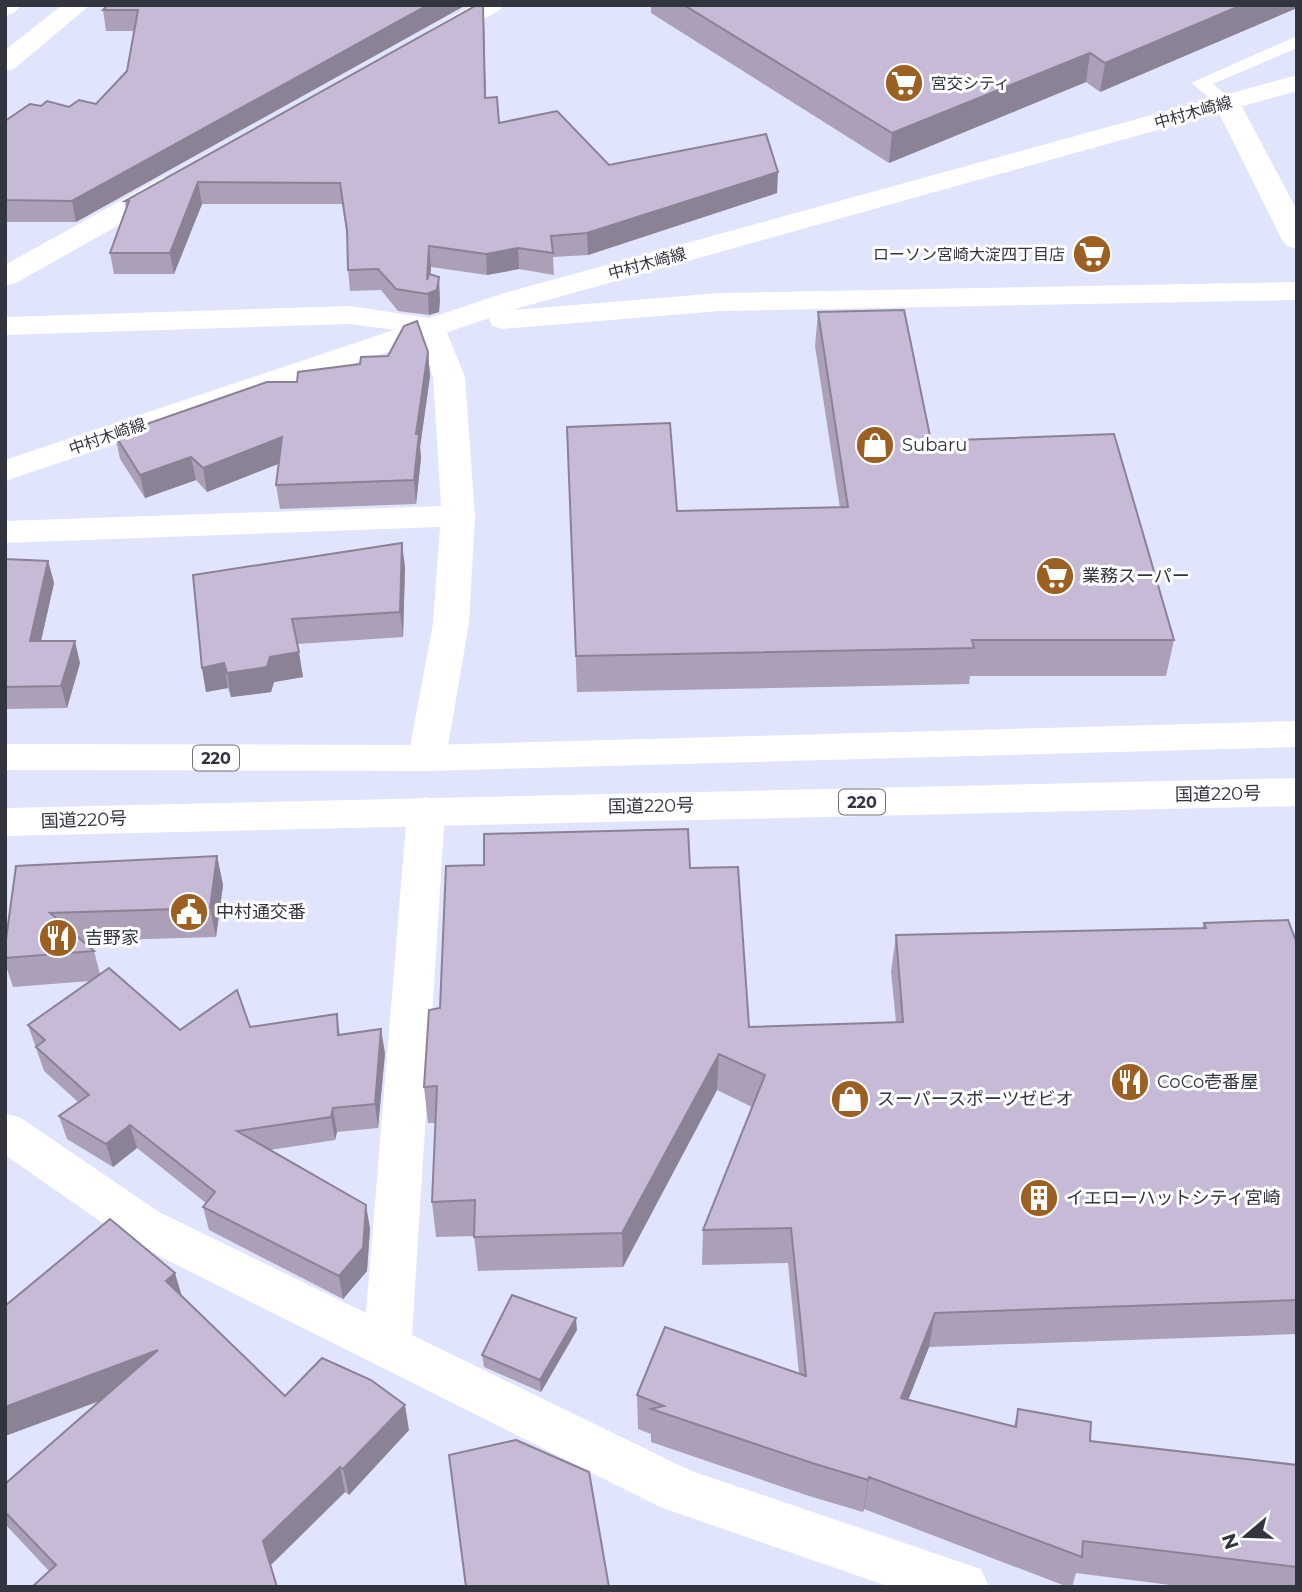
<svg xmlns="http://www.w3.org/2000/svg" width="1302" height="1592" viewBox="0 0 1302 1592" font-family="Montserrat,'Noto Sans JP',sans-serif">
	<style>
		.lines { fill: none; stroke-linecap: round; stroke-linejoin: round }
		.lane { fill: #fff; fill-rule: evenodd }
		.street { fill: #fff; fill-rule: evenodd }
		.secondary { fill: #fff; fill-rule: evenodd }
		.highway { fill: #fff; fill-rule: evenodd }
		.wall { fill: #aba0b8 }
		.shaded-wall { fill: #8b8296 }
		.building { fill: #c7bad6; stroke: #8b8296; stroke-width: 2 }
		.labels { text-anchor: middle; stroke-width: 6; stroke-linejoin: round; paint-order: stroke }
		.far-poi-label { font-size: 16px; fill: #32343f; stroke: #fff; text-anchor: start }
		.far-street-label { font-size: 16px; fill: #32343f; stroke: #fff }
		.shield { fill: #fff; stroke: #707179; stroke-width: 2 }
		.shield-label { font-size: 16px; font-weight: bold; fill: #32343f }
		.poi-label { font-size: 18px; fill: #32343f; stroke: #fff; text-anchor: start }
		.street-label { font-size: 18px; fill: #32343f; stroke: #fff }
	</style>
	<rect width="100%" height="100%" fill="#e0e4fd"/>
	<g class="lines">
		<path class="lane" d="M1297 36V48L1213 84 1236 103 1233 107H1221L1191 83Z"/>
		<g class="street">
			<path d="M472 5H503L500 10 447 40H429L425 35 429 30Z"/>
			<path d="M1227 95 1236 97 1240 103 1297 210V249L1287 246 1282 240 1214 103 1218 97Z"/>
			<path d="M171 176 181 178 185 184 181 190 16 283 5 286V265L161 178Z"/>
			<path d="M350 306 442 320 465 377 475 516 469 623 446 758 440 767 427 771 414 767 408 758 433 623 440 527 5 543V521L441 506 433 377 418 333 350 324 5 335V317Z"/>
			<path d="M426 797 440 801 445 811 412 1335 689 1470 981 1569 989 1587H890L660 1507 127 1240 5 1155V1113L21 1118 159 1212 366 1313 407 811 412 801Z"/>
		</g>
		<g class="secondary">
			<path d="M5 5H21L14 13 5 16Z"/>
			<path d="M62 5H90L14 69 5 71V50Z"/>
			<path d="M1297 75V91L512 310 720 293 1297 282V300L720 311 503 329 492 326 489 318 5 481V460L501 294Z"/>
		</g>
		<g class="highway">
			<path d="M1297 721V747L427 771 5 770V744L427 745Z"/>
			<path d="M1297 778V806L5 836V808Z"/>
		</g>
	</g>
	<g class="wall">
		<path d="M108 5H466L76 222H5V121L41 106 69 107 96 104 127 71 134 31H106L103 10Z"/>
		<path d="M651 5H1297V8L1100 92 1086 82 889 163 651 13Z"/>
		<path d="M484 22 486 98 499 123 609 165 777 193 588 255 553 257 554 275 519 269 487 275 431 267 430 274 440 299 439 312 429 315 398 311 381 290 350 291 348 270 347 237 342 204H202L174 274H114L110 253 126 209 125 201Z"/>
		<path d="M818 312 931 441 1174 640 1166 676H970L969 684 577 692 567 427 677 511 840 508 815 346Z"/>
		<path d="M428 352 430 376 420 447 421 458 416 504 280 509 276 485 279 463 207 492 196 480 145 498 120 459 115 435 388 356Z"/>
		<path d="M5 559 48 561 54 583 41 641 80 663 67 708 5 709Z"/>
		<path d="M405 567 403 637 297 644 303 677 274 682 271 692 231 697 228 688 206 692 202 668 193 575Z"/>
		<path d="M217 856 223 885 216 937 82 941 94 951 100 974 180 1030 250 1027 337 1014 340 1035 385 1053 378 1128 337 1132 335 1140 270 1150 370 1228 367 1271 343 1299 209 1230 203 1207 206 1203 137 1148 113 1167 67 1139 59 1116 78 1102 44 1071 28 1025 90 981 13 987 5 963 16 866Z"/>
		<path d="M690 868 749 1027 896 1022 891 972 896 935 1202 928 1204 923 1297 944V1334L929 1347 908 1400 1014 1426 1018 1409 1090 1441 1297 1465V1587H1186L1076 1573 1072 1587H1068L864 1509 863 1512 809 1496 651 1442V1434L638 1429 637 1395 799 1373 788 1263 702 1265 703 1230 752 1107 717 1090 623 1267 478 1271 474 1236 436 1237 432 1202 435 1123H428L424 1087 440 1008Z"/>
		<path d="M181 1295 285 1396 409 1430 349 1495 345 1492 270 1565 49 1571 5 1524V1484L100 1401 5 1436V1303L6 1306Z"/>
		<path d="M577 1330 541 1392 484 1367 482 1355Z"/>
	</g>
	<g class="shaded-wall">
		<path d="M428 5H466L76 222 72 201Z"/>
		<path d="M483 5 484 22 486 119 485 98Z"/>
		<path d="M1242 5H1297V8L1100 92 1105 63Z"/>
		<path d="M1090 53 1086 82 889 163 892 133Z"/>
		<path d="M778 172 777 193 588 255 587 233Z"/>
		<path d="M198 182 202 204 174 274 170 253Z"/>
		<path d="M429 246 431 267 429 293 439 277 440 299 439 312 429 315 427 280Z"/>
		<path d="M518 248 519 269 487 275 486 254Z"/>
		<path d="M428 352 430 376 420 447 421 458 416 504 414 480 416 434Z"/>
		<path d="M282 437 286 461 207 492 203 468Z"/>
		<path d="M191 457 196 480 145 498 140 475Z"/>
		<path d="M402 543 405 567 403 637 400 612Z"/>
		<path d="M48 561 54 583 36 663 30 641Z"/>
		<path d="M75 641 80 663 67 708 61 686Z"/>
		<path d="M299 652 303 677 274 682 271 692 231 697 227 673 270 657Z"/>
		<path d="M224 663 228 688 206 692 202 668Z"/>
		<path d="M217 856 223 885 216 937 210 908Z"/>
		<path d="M381 1029 385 1053 378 1128 375 1104Z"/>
		<path d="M719 1054 717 1090 623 1267 622 1233Z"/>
		<path d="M333 1108 337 1132 335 1140 331 1117Z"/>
		<path d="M130 1125 137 1148 113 1167 106 1144Z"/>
		<path d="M366 1205 370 1228 367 1271 343 1299 339 1276Z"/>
		<path d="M175 1273 183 1300 166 1281Z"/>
		<path d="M935 1313 929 1347 896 1431 901 1398Z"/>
		<path d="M576 1318 577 1330 541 1392 540 1380Z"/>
		<path d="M158 1350 166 1376 5 1436V1407Z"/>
		<path d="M405 1405 409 1430 349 1495 343 1469Z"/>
		<path d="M340 1467 345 1492 270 1566 263 1541Z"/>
		<path d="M869 1477 864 1509 863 1512 868 1480Z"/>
	</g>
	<g class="building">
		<path d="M108 5H428L72 201 5 200V121L30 104 41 106 47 101 69 107 79 100 96 104 127 71 138 10H103Z"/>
		<path d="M477 5H483L485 98 497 97 499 123 557 111 609 165 766 134 778 172 587 233 551 236 553 253 518 248 486 254 429 246 427 280 429 274 439 277 437 290 427 294 396 289 378 269 348 270 347 230 340 183 198 182 170 253H110L129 201H125Z"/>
		<path d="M684 5H1242L1105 63 1090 53 892 133Z"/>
		<path d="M904 310 931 441 1114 434 1174 640H972L974 648 576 656 567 427 670 423 677 511 848 507 818 312Z"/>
		<path d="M417 321 428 352 416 434H419L414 480 276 485 282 437 203 468 191 457 140 475 115 435 267 382H297L298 372 360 364 361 357 388 356 404 326Z"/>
		<path d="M402 543 400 612 292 619 299 652 270 657 267 667 227 673 224 663 202 668 193 575Z"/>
		<path d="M5 559 48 561 30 641H75L61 686 5 687Z"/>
		<path d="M688 829 690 868 738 867 749 1027 903 1022 896 935 1206 928 1204 923 1288 920 1297 944V1300L935 1313 901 1398 1016 1427 1018 1409 1091 1422 1090 1441 1297 1465V1567L1083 1541 1082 1557 869 1477 868 1480 812 1463 651 1409 664 1406 637 1395 665 1327 806 1376 791 1228 703 1230 765 1075 719 1054 622 1233 474 1237 475 1200 432 1202 437 1086 424 1087 429 1010 440 1008 446 866 484 865V834Z"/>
		<path d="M217 856 210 908 50 913 94 951 5 958V947L16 866Z"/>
		<path d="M109 968 180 1030 237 990 250 1027 337 1014 338 1035 381 1029 375 1104 333 1108 331 1117 237 1131 366 1205 363 1248 339 1276 203 1207 215 1192 130 1125 106 1144 59 1116 89 1095 36 1047 45 1040 28 1025Z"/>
		<path d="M110 1219 175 1273 166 1281 285 1396 322 1358 371 1380 405 1405 343 1469 340 1467 263 1541 277 1587H32L56 1565 5 1512V1484L158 1350 5 1407V1306Z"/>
		<path d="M512 1295 576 1318 540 1380 482 1355Z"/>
		<path d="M516 1440 589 1472 609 1587H466L449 1455Z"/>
	</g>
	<defs>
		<g id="supermarket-disc" transform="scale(2.0125)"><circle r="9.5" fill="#9c6122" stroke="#fff"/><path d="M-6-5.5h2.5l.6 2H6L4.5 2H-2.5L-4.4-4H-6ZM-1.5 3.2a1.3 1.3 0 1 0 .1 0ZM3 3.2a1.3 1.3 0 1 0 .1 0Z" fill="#fff"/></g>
		<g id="shop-disc" transform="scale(2.0125)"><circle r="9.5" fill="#9c6122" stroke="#fff"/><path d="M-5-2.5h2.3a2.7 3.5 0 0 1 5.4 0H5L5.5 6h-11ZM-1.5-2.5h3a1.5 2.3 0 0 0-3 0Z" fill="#fff"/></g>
		<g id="civic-disc" transform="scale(2.0125)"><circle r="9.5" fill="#9c6122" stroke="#fff"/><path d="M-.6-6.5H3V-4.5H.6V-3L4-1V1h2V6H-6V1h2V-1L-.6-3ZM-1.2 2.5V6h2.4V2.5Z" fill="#fff"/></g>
		<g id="restaurant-disc" transform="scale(2.0125)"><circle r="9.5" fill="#9c6122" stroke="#fff"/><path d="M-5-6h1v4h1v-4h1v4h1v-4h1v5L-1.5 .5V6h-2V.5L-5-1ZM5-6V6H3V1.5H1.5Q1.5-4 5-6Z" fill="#fff"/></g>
		<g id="building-disc" transform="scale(2.0125)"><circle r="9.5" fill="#9c6122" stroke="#fff"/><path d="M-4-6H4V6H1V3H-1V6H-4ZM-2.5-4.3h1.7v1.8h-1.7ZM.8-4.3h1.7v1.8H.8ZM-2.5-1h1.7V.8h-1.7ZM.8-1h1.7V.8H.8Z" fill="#fff"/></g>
	</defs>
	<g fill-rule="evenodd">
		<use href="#supermarket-disc" x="904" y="83"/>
		<use href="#supermarket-disc" x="1092" y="254"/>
		<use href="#shop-disc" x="875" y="445"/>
		<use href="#supermarket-disc" x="1055" y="576"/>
		<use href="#civic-disc" x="189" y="912"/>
		<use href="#restaurant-disc" x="58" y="938"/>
		<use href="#restaurant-disc" x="1130" y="1082"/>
		<use href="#shop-disc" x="850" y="1099"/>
		<use href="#building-disc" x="1039" y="1198"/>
	</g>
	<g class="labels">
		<g class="far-poi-label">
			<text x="931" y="89">宮交シティ</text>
			<text x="1065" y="260" text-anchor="end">ローソン宮崎大淀四丁目店</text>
		</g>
		<g class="far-street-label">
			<text transform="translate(1193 112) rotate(-16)" y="6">中村木崎線</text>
			<text transform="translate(647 263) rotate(-15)" y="6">中村木崎線</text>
			<text transform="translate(107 436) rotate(-19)" y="6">中村木崎線</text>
		</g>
		<g class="shield">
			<rect x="193" y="745.5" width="46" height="25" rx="5"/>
			<rect x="839" y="789.5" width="46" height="25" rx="5"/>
		</g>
		<g class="shield-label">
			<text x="216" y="764">220</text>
			<text x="862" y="808">220</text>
		</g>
		<g class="poi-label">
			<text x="902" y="451">Subaru</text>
			<text x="1082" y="582">業務スーパー</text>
			<text x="216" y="918">中村通交番</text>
			<text x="85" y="944">吉野家</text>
			<text x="1157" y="1088">CoCo壱番屋</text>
			<text x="877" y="1105">スーパースポーツゼビオ</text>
			<text x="1066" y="1204">イエローハットシティ宮崎</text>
		</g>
		<g class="street-label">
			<text transform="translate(1218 794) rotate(-1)" y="6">国道220号</text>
			<text transform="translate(651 806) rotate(-1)" y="6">国道220号</text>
			<text transform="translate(84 820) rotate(-2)" y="6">国道220号</text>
		</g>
	</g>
	<rect width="1302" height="1592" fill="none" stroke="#32343f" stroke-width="14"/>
	<g transform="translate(1246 1536) rotate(251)" stroke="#ffffff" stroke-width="5" paint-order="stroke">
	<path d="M0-5L12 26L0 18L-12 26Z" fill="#32343f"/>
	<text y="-10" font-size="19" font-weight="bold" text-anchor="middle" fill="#32343f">N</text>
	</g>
</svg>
